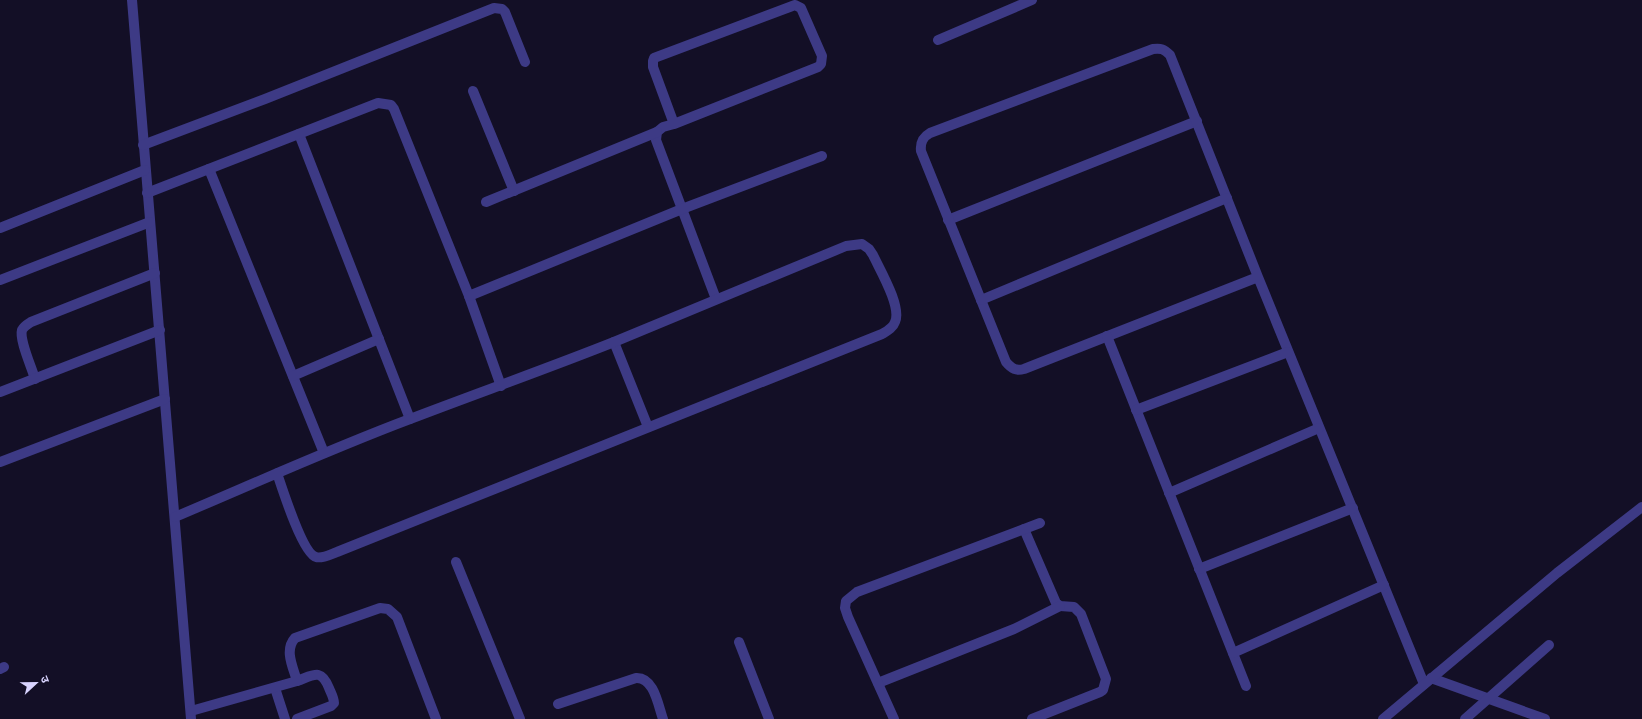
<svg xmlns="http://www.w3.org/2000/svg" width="1642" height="719" viewBox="0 0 1642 719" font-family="Raleway,'Noto Sans Devanagari',sans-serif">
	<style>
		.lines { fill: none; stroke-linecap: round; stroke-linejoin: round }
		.minor { stroke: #3d3a85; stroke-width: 10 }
	</style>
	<rect width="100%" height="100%" fill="#130f26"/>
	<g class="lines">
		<g class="minor">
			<path d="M132 0 191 719"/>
			<path d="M938 40 1032 0"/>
			<path d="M473 91 514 191"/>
			<path d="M674 124 653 67V61L654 58 795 5 801 8 822 56 821 64 818 67 674 124 663 127 657 132 656 140 716 299"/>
			<path d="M299 134 410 419"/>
			<path d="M143 145 265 99 494 8 502 9 505 12 525 62"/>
			<path d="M209 169 324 453"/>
			<path d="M147 193 378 103 391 105 394 109 469 296 501 386"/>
			<path d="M486 202 657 132"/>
			<path d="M948 220 1197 121"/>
			<path d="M0 228 145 170"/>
			<path d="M1258 277 1024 369C1016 371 1012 369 1006 362L921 151C920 142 923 137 930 133L1153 49C1161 48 1164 49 1170 55L1258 277 1424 684"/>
			<path d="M0 280 150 222"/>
			<path d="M469 296 682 209 822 156"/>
			<path d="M981 300 1227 198"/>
			<path d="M1107 336 1246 686"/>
			<path d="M614 342 648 427"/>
			<path d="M293 376 379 339"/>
			<path d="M35 379C32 368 19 340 22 330 24 326 28 324 31 322L155 273"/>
			<path d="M0 392 160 330"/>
			<path d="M1136 410 1288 352"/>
			<path d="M0 462 165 399"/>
			<path d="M1169 493 1319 428"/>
			<path d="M175 517C253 484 330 449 410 419 478 393 546 369 614 342 691 310 768 278 846 246L862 244 869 249 873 255C880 270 902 307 895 322 893 328 887 331 882 334L337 552C331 554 322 559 316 557 303 554 282 488 277 473"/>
			<path d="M1024 529 1056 603 1060 606 1074 607 1081 614 1106 679 1103 690 1100 692 1032 719"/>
			<path d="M456 562 520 719"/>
			<path d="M1199 569 1353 508"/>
			<path d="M739 642 769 719"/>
			<path d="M1233 653 1384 585"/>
			<path d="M0 669 4 667"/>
			<path d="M1431 678 1545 719"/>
			<path d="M297 681C314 675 321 668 329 688 331 693 334 698 334 703L331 706 297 719"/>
			<path d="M878 683 1014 629 1060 606"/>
			<path d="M275 688 285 719"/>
			<path d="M558 704 636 678C654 677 658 705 663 719"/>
			<path d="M191 711 297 681C293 667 284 650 295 638L380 608 388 609 397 617 436 719"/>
			<path d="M894 719 848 617 845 608 846 601 857 592 1040 523"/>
			<path d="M1383 719 1557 573 1642 507"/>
			<path d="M1465 719 1549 645"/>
		</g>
	</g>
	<g transform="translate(36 683) rotate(68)" stroke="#130f26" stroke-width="3" paint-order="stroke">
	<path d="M0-3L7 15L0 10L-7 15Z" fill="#d9d4ff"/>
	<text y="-6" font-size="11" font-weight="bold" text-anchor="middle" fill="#d9d4ff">उ</text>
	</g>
</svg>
